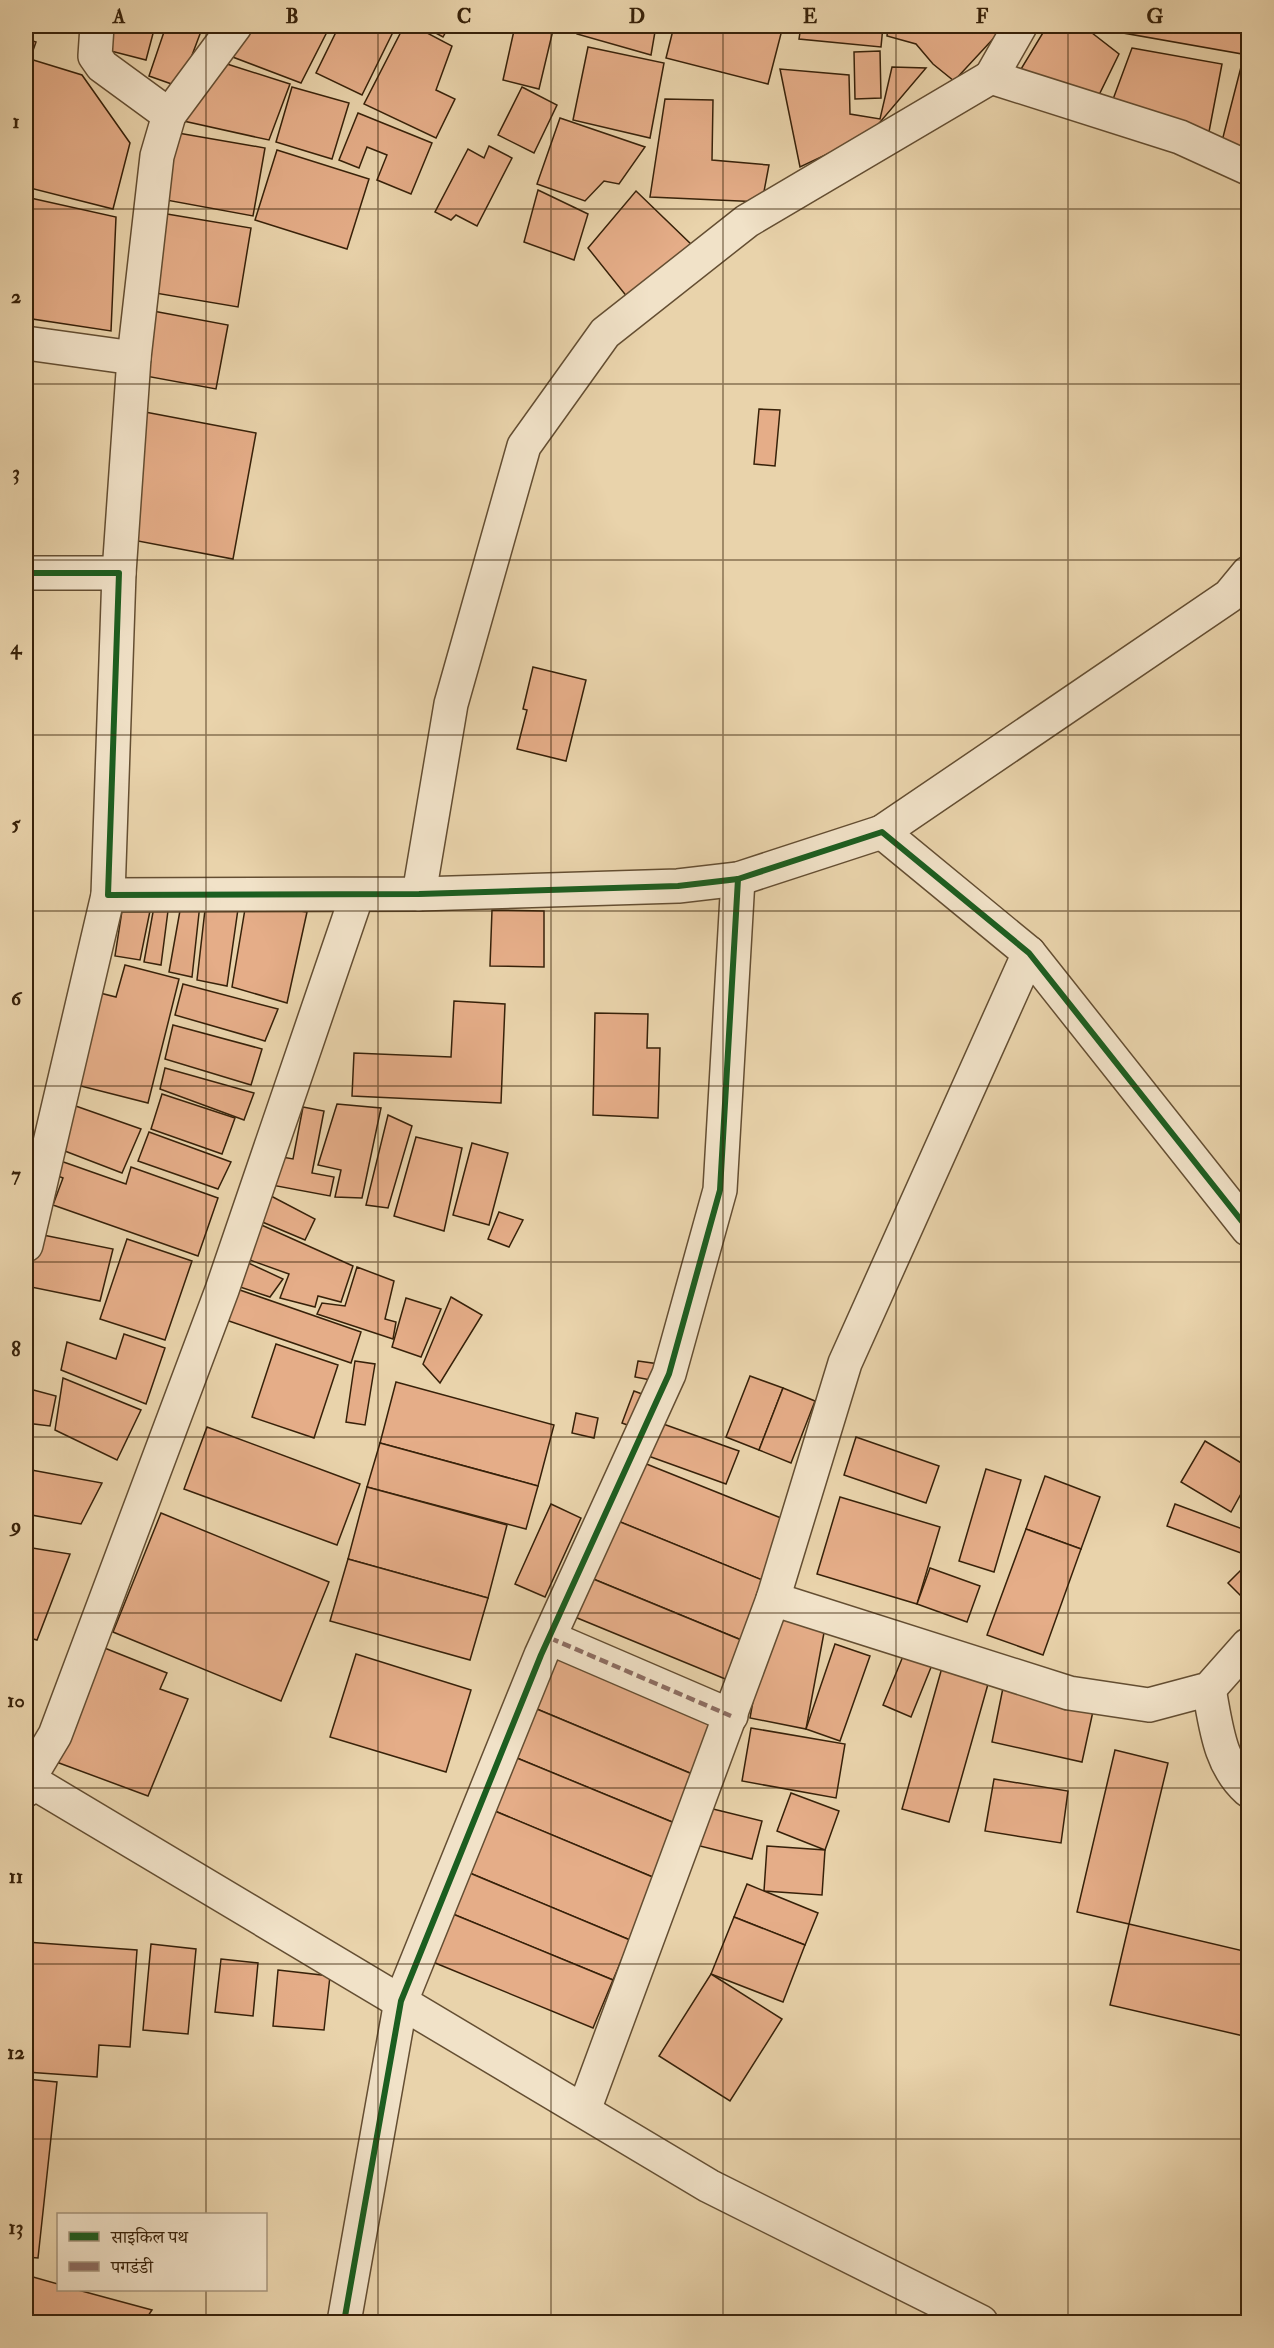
<svg xmlns="http://www.w3.org/2000/svg" width="1274" height="2348" viewBox="0 0 1274 2348" font-family="'IM FELL Double Pica','Noto Serif Devanagari',serif">
	<style>
		.building { fill: #e5ad88; stroke: #372109; stroke-width: 1.5 }
		.lines { fill: none; stroke-linecap: round; stroke-linejoin: round }
		.minor-casing { stroke: #644e32; stroke-width: 36 }
		.minor { stroke: #f1e2c8; stroke-width: 33 }
		.quiet { stroke: #8d6e63; stroke-width: 4.5; stroke-dasharray: 9 4.5; stroke-linecap: butt }
		.cycleway-casing { stroke: #f1e2c8; stroke-width: 10 }
		.cycleway { stroke: #1b5e20; stroke-width: 6 }
		.grid { fill: none; stroke: #372109; stroke-width: 1.5; stroke-opacity: 0.55 }
		.neatline { fill: none; stroke: #372109; stroke-width: 2 }
		.grid-label { font-size: 20px; text-anchor: middle; font-weight: bold; fill: #372109 }
	</style>
	<rect width="100%" height="100%" fill="#e9d3ab"/>
	<filter id="stains"><feTurbulence type="fractalNoise" baseFrequency=".00333" numOctaves="4"/><feColorMatrix values="0 0 0 0 .2 0 0 0 0 .09 0 0 0 0 .02 0 0 0 .5 -.17"/></filter>
	<radialGradient id="worn" r=".72"><stop offset=".6" stop-color="#630" stop-opacity="0"/><stop offset="1" stop-color="#630" stop-opacity=".3"/></radialGradient>
	<g class="building">
		<path d="M107 26H155L146 60 103 49Z"/>
		<path d="M166 26H203L180 87 149 76Z"/>
		<path d="M244 26H330L301 83 230 56Z"/>
		<path d="M339 26H396L362 95 316 73Z"/>
		<path d="M404 26H414L452 46 436 90 455 99 436 138 364 104Z"/>
		<path d="M423 26H449L443 37Z"/>
		<path d="M515 26H554L539 89 503 80Z"/>
		<path d="M578 26H656L651 55 577 34Z"/>
		<path d="M674 26H783L768 84 666 58Z"/>
		<path d="M801 26H883L881 47 799 39Z"/>
		<path d="M888 26H1005L954 81 933 64 916 44 887 36Z"/>
		<path d="M1047 26H1083L1119 54 1097 99 1018 74Z"/>
		<path d="M1095 26H1248V55L1095 28Z"/>
		<path d="M26 39 36 42 30 59 82 75 130 143 113 209 26 187Z"/>
		<path d="M588 47 664 63 650 138 573 120Z"/>
		<path d="M1132 48 1222 64 1208 137 1112 102Z"/>
		<path d="M880 51 881 98 855 99 854 52Z"/>
		<path d="M227 64 290 84 269 140 179 120Z"/>
		<path d="M892 67 926 68 870 134 800 167 780 69 849 75 850 114 880 119Z"/>
		<path d="M1241 67 1248 69V154L1222 141Z"/>
		<path d="M292 87 349 103 332 159 276 142Z"/>
		<path d="M522 87 557 105 534 153 498 135Z"/>
		<path d="M665 99 713 100 712 160 769 165 762 202 650 197Z"/>
		<path d="M358 113 432 143 411 194 377 180 387 155 367 147 359 168 339 160Z"/>
		<path d="M560 118 645 147 619 184 604 181 585 201 537 184Z"/>
		<path d="M178 133 265 148 253 216 166 200Z"/>
		<path d="M489 146 512 158 477 226 456 215 451 220 435 212 468 149 484 158Z"/>
		<path d="M277 150 369 179 347 249 255 220Z"/>
		<path d="M538 190 588 214 574 260 524 242Z"/>
		<path d="M636 191 695 248 628 298 588 248Z"/>
		<path d="M26 197 116 217 111 331 26 318Z"/>
		<path d="M161 213 251 228 238 307 149 292Z"/>
		<path d="M153 311 228 325 216 389 140 375Z"/>
		<path d="M759 409 780 410 775 466 754 464Z"/>
		<path d="M145 412 256 433 233 559 122 538Z"/>
		<path d="M533 667 586 680 566 761 517 749 527 710 523 709Z"/>
		<path d="M155 901 169 903 161 965 144 962Z"/>
		<path d="M206 901 239 902 227 986 197 980Z"/>
		<path d="M246 903 307 912 287 1003 232 987Z"/>
		<path d="M200 904 192 977 169 972 181 905Z"/>
		<path d="M492 910 544 911V967L490 966Z"/>
		<path d="M122 911H150L140 960 115 956Z"/>
		<path d="M125 965 179 979 148 1103 69 1083 92 991 116 997Z"/>
		<path d="M183 984 278 1009 265 1041 175 1015Z"/>
		<path d="M454 1001 505 1004 501 1103 352 1096 354 1053 451 1057Z"/>
		<path d="M595 1013 648 1014 647 1048H660L658 1118 593 1115Z"/>
		<path d="M173 1025 262 1049 251 1085 165 1059Z"/>
		<path d="M165 1068 254 1093 244 1120 160 1089Z"/>
		<path d="M162 1094 235 1118 222 1154 151 1129Z"/>
		<path d="M70 1104 141 1129 122 1173 57 1148Z"/>
		<path d="M337 1104 381 1108 362 1198 335 1197 341 1170 318 1165Z"/>
		<path d="M303 1107 324 1111 312 1173 334 1177 330 1196 266 1184 271 1155 293 1159Z"/>
		<path d="M388 1115 412 1126 388 1208 366 1205Z"/>
		<path d="M149 1132 231 1162 218 1189 138 1161Z"/>
		<path d="M416 1137 462 1148 444 1231 394 1216Z"/>
		<path d="M472 1143 508 1153 489 1225 453 1215Z"/>
		<path d="M55 1159 126 1184 131 1167 218 1198 198 1256 53 1205 63 1178 50 1173Z"/>
		<path d="M271 1196 315 1219 305 1240 260 1221Z"/>
		<path d="M499 1212 523 1220 509 1247 488 1239Z"/>
		<path d="M257 1223 353 1266 341 1302 318 1296 315 1307 280 1298 289 1274 244 1258Z"/>
		<path d="M38 1234 113 1249 100 1301 26 1286Z"/>
		<path d="M127 1239 192 1261 165 1340 100 1319Z"/>
		<path d="M242 1260 283 1279 270 1297 231 1284Z"/>
		<path d="M357 1267 394 1281 385 1319 396 1322 393 1339 317 1314 322 1303 345 1306Z"/>
		<path d="M237 1289 361 1332 351 1363 226 1320Z"/>
		<path d="M451 1297 482 1315 440 1383 423 1364Z"/>
		<path d="M406 1298 441 1309 421 1357 392 1347Z"/>
		<path d="M124 1334 165 1348 146 1404 61 1370 67 1342 116 1359Z"/>
		<path d="M276 1344 338 1365 314 1438 252 1417Z"/>
		<path d="M355 1361 375 1364 365 1425 346 1422Z"/>
		<path d="M638 1361 659 1364 656 1381 635 1377Z"/>
		<path d="M750 1376 783 1388 759 1450 726 1437Z"/>
		<path d="M63 1378 141 1410 117 1460 55 1430Z"/>
		<path d="M396 1382 554 1425 538 1486 380 1443Z"/>
		<path d="M26 1388 56 1396 50 1426 26 1423Z"/>
		<path d="M783 1388 815 1401 791 1463 759 1450Z"/>
		<path d="M634 1391 650 1397 638 1429 622 1423Z"/>
		<path d="M576 1413 598 1418 594 1438 572 1433Z"/>
		<path d="M652 1420 739 1451 726 1484 640 1453Z"/>
		<path d="M207 1427 360 1484 337 1545 184 1489Z"/>
		<path d="M856 1437 939 1466 926 1503 844 1475Z"/>
		<path d="M1205 1441 1248 1467V1481L1231 1512 1181 1482Z"/>
		<path d="M380 1443 538 1486 526 1529 367 1487Z"/>
		<path d="M639 1461 786 1520 767 1582 613 1519Z"/>
		<path d="M26 1469 102 1483 81 1524 26 1514Z"/>
		<path d="M986 1469 1021 1480 994 1572 959 1561Z"/>
		<path d="M1045 1476 1100 1497 1081 1549 1026 1529Z"/>
		<path d="M367 1487 507 1525 488 1598 348 1559Z"/>
		<path d="M840 1497 940 1527 917 1604 817 1574Z"/>
		<path d="M551 1504 581 1518 545 1597 515 1584Z"/>
		<path d="M1175 1504 1248 1531 1241 1553 1167 1526Z"/>
		<path d="M161 1513 329 1582 281 1701 113 1632Z"/>
		<path d="M613 1519 767 1582 751 1644 586 1576Z"/>
		<path d="M1026 1529 1081 1549 1043 1655 987 1635Z"/>
		<path d="M26 1547 70 1554 37 1640 26 1637Z"/>
		<path d="M348 1559 488 1598 470 1660 330 1621Z"/>
		<path d="M1248 1563V1603L1228 1583Z"/>
		<path d="M930 1568 980 1586 967 1622 917 1604Z"/>
		<path d="M586 1576 751 1644 735 1683 570 1615Z"/>
		<path d="M769 1611 826 1622 806 1729 750 1718Z"/>
		<path d="M835 1644 870 1656 840 1741 806 1729Z"/>
		<path d="M908 1644 936 1655 911 1717 883 1705Z"/>
		<path d="M97 1645 167 1673 160 1689 188 1699 148 1796 51 1760Z"/>
		<path d="M356 1654 471 1690 446 1772 330 1737Z"/>
		<path d="M553 1655 718 1724 697 1776 532 1707Z"/>
		<path d="M945 1657 992 1670 949 1822 902 1809Z"/>
		<path d="M1004 1683 1095 1702 1082 1762 992 1742Z"/>
		<path d="M532 1707 697 1776 677 1824 512 1756Z"/>
		<path d="M751 1728 845 1744 836 1798 742 1781Z"/>
		<path d="M1115 1750 1168 1763 1129 1924 1077 1912Z"/>
		<path d="M512 1756 677 1824 655 1878 490 1809Z"/>
		<path d="M994 1779 1068 1791 1061 1843 985 1831Z"/>
		<path d="M791 1793 839 1811 825 1850 777 1831Z"/>
		<path d="M709 1808 762 1821 752 1859 700 1846Z"/>
		<path d="M490 1809 655 1878 630 1940 465 1871Z"/>
		<path d="M767 1846 825 1850 822 1895 764 1891Z"/>
		<path d="M465 1871 630 1940 613 1980 448 1912Z"/>
		<path d="M747 1884 818 1913 805 1945 734 1917Z"/>
		<path d="M448 1912 613 1980 593 2028 428 1960Z"/>
		<path d="M734 1917 805 1945 783 2002 711 1974Z"/>
		<path d="M1129 1924 1248 1952V2037L1110 2005Z"/>
		<path d="M26 1942 137 1950 130 2047 99 2045 97 2077 26 2072Z"/>
		<path d="M151 1944 196 1949 188 2034 143 2030Z"/>
		<path d="M221 1959 258 1963 253 2016 215 2012Z"/>
		<path d="M278 1970 330 1976 324 2030 273 2026Z"/>
		<path d="M711 1974 782 2019 730 2101 659 2056Z"/>
		<path d="M26 2079 57 2082 38 2258 26 2257Z"/>
		<path d="M26 2275 58 2284V2290H78L152 2310 144 2322H26Z"/>
	</g>
	<g class="lines">
		<g class="minor-casing">
			<g id="minor">
				<path d="M97 26 95 56 102 66 169 115"/>
				<path d="M1020 26 991 77 1180 137 1248 168"/>
				<path d="M26 343 134 358"/>
				<path d="M26 573H119L108 895 419 894 678 886 738 879 882 832 1029 953 1248 1229"/>
				<path d="M119 573 134 358 157 156 169 115 235 26"/>
				<path d="M882 832 1229 596 1248 573"/>
				<path d="M419 894 451 704 524 446 605 333 747 221 991 77"/>
				<path d="M26 1245 108 895"/>
				<path d="M773 1599 1069 1693 1149 1705 1209 1689 1248 1645"/>
				<path d="M550 1638 731 1716"/>
				<path d="M1209 1689C1216 1725 1219 1764 1248 1790"/>
				<path d="M26 1778 709 2186 981 2322"/>
				<path d="M26 1790 28 1780 55 1735 222 1290 357 895"/>
				<path d="M584 2110 773 1599 845 1363 1029 953"/>
				<path d="M344 2322 401 2001 541 1655 669 1374 720 1190 738 879"/>
			</g>
		</g>
		<use href="#minor" class="minor"/>
		<path class="quiet" d="M550 1638 731 1716"/>
		<g class="cycleway-casing">
			<g id="cycleway">
				<path d="M26 573H119L108 895 419 894 678 886 738 879 882 832 1029 953 1248 1229"/>
				<path d="M344 2322 401 2001 541 1655 669 1374 720 1190 738 879"/>
			</g>
		</g>
		<use href="#cycleway" class="cycleway"/>
	</g>
	<path class="grid" d="M206 26V2214M378 26V2322M551 26V2322M723 26V2322M896 26V2322M1068 26V2322M26 209H1248M26 384H1248M26 560H1248M26 735H1248M26 911H1248M26 1086H1248M26 1262H1248M26 1437H1248M26 1613H1248M26 1788H1248M26 1964H1248M26 2139H1248M206 2290V2322"/>
	<rect width="1274" height="2348" fill="none" stroke="#e9d3ab" stroke-width="66"/>
	<rect x="57" y="2213" width="210" height="78" fill="#f1e2c8" stroke="#a7957c" stroke-width="1.5"/>
	<rect x="69" y="2232" width="30" height="9" fill="#1b5e20" stroke="#a7957c" stroke-width="1.5"/>
	<text x="111" y="2243" font-size="18" fill="#372109">साइकिल पथ</text>
	<rect x="69" y="2262" width="30" height="9" fill="#8d6e63" stroke="#a7957c" stroke-width="1.5"/>
	<text x="111" y="2273" font-size="18" fill="#372109">पगडंडी</text>
	<rect x="33" y="33" width="1208" height="2282" class="neatline"/>
	<g class="grid-label">
		<text x="119" y="23">A</text>
		<text x="292" y="23">B</text>
		<text x="464" y="23">C</text>
		<text x="637" y="23">D</text>
		<text x="810" y="23">E</text>
		<text x="982" y="23">F</text>
		<text x="1155" y="23">G</text>
		<text x="16" y="128">1</text>
		<text x="16" y="303">2</text>
		<text x="16" y="479">3</text>
		<text x="16" y="654">4</text>
		<text x="16" y="830">5</text>
		<text x="16" y="1005">6</text>
		<text x="16" y="1181">7</text>
		<text x="16" y="1356">8</text>
		<text x="16" y="1532">9</text>
		<text x="16" y="1707">10</text>
		<text x="16" y="1883">11</text>
		<text x="16" y="2059">12</text>
		<text x="16" y="2234">13</text>
	</g>
	<rect width="100%" height="100%" filter="url(#stains)"/>
	<rect width="100%" height="100%" fill="url(#worn)"/>
</svg>
